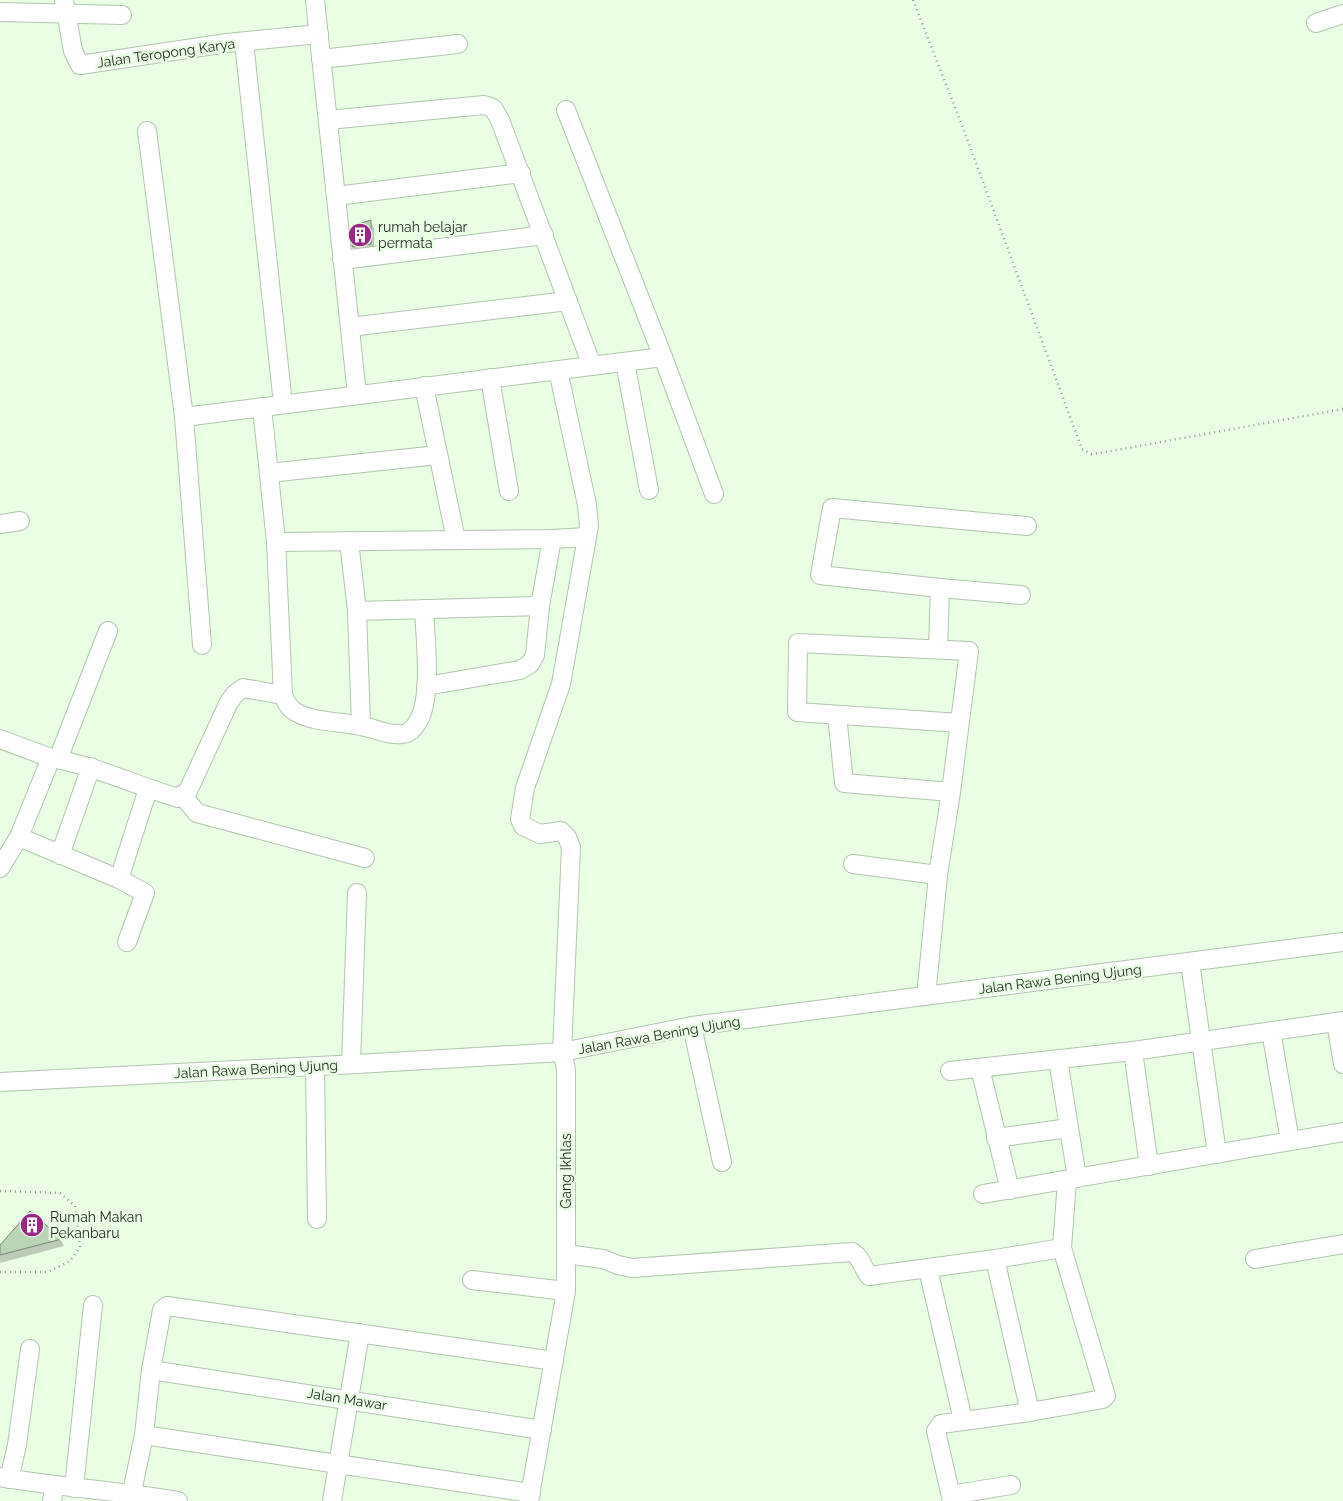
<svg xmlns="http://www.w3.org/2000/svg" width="1343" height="1501" viewBox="0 0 1343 1501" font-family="Raleway,sans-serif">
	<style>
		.shadow { fill: #0003 }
		.building { fill: #b9d4b4; stroke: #778973 }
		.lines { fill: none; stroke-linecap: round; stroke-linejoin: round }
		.minor-casing { stroke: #b1c5ae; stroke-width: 20 }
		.path { stroke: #94a391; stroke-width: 2.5; stroke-dasharray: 1 4; stroke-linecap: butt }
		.minor { stroke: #fff; stroke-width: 18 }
		.labels { text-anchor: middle; stroke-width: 5; stroke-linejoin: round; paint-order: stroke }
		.street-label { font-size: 14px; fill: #283027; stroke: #eafee6 }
		.poi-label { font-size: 14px; fill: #283027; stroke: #eafee6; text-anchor: start }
	</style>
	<rect width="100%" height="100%" fill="#eafee6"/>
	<g class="shadow">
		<path d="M370 221 374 228V251L357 253 353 247Z"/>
		<path d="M30 1213 61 1240 64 1246 0 1263V1247Z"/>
	</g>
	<g class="building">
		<path d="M371 220V244L352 247V226Z"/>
		<path d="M30 1211 62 1239 0 1255V1245Z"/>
	</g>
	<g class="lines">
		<g class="minor-casing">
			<g id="minor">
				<path d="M64 0 73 51 80 65 227 43 319 34"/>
				<path d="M315 0 357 395"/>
				<path d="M0 12 122 15"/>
				<path d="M1316 23 1343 14"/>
				<path d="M244 42 283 404"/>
				<path d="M321 59 458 44"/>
				<path d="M566 110 663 357 714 494"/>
				<path d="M328 120 484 105 493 108 500 120 592 366"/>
				<path d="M147 131 184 417 202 645"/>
				<path d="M336 196 521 173"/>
				<path d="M342 260 544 235"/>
				<path d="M350 327 568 301"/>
				<path d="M625 362 649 490"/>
				<path d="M490 378 509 491"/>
				<path d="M424 386 456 540"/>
				<path d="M184 417 663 357"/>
				<path d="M269 473 438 455"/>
				<path d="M0 524 20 521"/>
				<path d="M349 541 357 611 361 725"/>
				<path d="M276 542 552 539 586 537"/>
				<path d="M940 588 820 575 832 508 1027 526"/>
				<path d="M357 611 540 606"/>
				<path d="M938 649 940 588 1021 595"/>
				<path d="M426 686 520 670 530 664 535 655 540 606 552 539"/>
				<path d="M283 695C286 702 288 707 294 711 313 723 339 721 361 726 374 728 389 736 402 734 407 734 412 730 415 726 434 703 425 639 424 609"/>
				<path d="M837 715 844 783 951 792"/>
				<path d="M0 739 51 758"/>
				<path d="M58 759 108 631"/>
				<path d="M182 795 197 813 365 858"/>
				<path d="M19 837 119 879 145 893 127 942"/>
				<path d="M60 855 91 767"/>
				<path d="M853 864 938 875"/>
				<path d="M0 868 19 837 51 758C95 766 135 785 178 798L188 791 229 702 235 694 243 688 283 695 276 542 262 407"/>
				<path d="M119 879 148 789"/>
				<path d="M1190 962 1217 1154"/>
				<path d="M926 996 938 875 951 792 969 651 798 643 797 712 960 723"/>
				<path d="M1336 1022 1343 1064"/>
				<path d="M692 1026 722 1162"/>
				<path d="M1271 1031 1290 1141"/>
				<path d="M1133 1051 1149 1166"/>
				<path d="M1058 1059 1077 1178"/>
				<path d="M351 1064 357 893"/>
				<path d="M315 1066 317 1219"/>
				<path d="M980 1068 1010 1190"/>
				<path d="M950 1071 1133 1051 1343 1021"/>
				<path d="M0 1082 357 1064 562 1052 692 1026 1343 942"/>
				<path d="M996 1138 1069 1128"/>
				<path d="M983 1194 1343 1132"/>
				<path d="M566 1254 603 1259 618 1265 632 1268 852 1252C863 1259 861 1266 869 1276L995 1259 1062 1248"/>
				<path d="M995 1259 1030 1412"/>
				<path d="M1255 1259 1343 1244"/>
				<path d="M928 1269 963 1420"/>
				<path d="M472 1280 566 1291"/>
				<path d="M151 1370 542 1430"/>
				<path d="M144 1435 531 1493"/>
				<path d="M0 1477C59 1487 119 1491 178 1501"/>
				<path d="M9 1479 17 1445 30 1349"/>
				<path d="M74 1488 93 1305"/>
				<path d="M951 1495 1011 1485"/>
				<path d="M52 1501 55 1485"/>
				<path d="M130 1501 144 1435 151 1370 162 1310 167 1306 554 1361"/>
				<path d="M332 1501 360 1333"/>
				<path d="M529 1501 566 1291V1069L562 1052 571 847 567 837 561 831 540 834 523 826 520 819 525 788 561 684 589 526 587 505 558 370"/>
				<path d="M952 1501 936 1431 941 1424 1030 1412 1103 1399 1106 1396 1062 1248 1067 1180"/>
			</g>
		</g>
		<g class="path">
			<path d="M913 0 960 120 1082 449 1091 454 1100 453 1343 409"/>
			<path d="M0 1191 60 1193 75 1206 80 1247 70 1261 48 1272H0"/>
		</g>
		<use href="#minor" class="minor"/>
	</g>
	<defs>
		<g id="building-disc" transform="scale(1.25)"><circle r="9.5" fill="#9a2785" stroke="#eafee6"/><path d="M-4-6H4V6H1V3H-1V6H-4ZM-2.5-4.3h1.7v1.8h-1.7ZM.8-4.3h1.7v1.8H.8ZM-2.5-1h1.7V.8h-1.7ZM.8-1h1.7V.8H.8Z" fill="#fff"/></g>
	</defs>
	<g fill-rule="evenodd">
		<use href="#building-disc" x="360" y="235"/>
		<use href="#building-disc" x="32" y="1225"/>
	</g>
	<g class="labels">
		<g class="street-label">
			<text transform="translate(166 53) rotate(-8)" y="5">Jalan Teropong Karya</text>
			<text transform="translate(1060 979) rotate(-7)" y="5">Jalan Rawa Bening Ujung</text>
			<text transform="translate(659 1035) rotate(-10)" y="5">Jalan Rawa Bening Ujung</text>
			<text transform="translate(256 1069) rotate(-3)" y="5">Jalan Rawa Bening Ujung</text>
			<text transform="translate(566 1171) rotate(-90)" y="5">Gang Ikhlas</text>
			<text transform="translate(347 1399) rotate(9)" y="5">Jalan Mawar</text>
		</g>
		<g class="poi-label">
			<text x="378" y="232">rumah belajar<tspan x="378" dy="16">permata</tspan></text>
			<text x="50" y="1222">Rumah Makan<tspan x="50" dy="16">Pekanbaru</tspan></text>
		</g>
	</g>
</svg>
